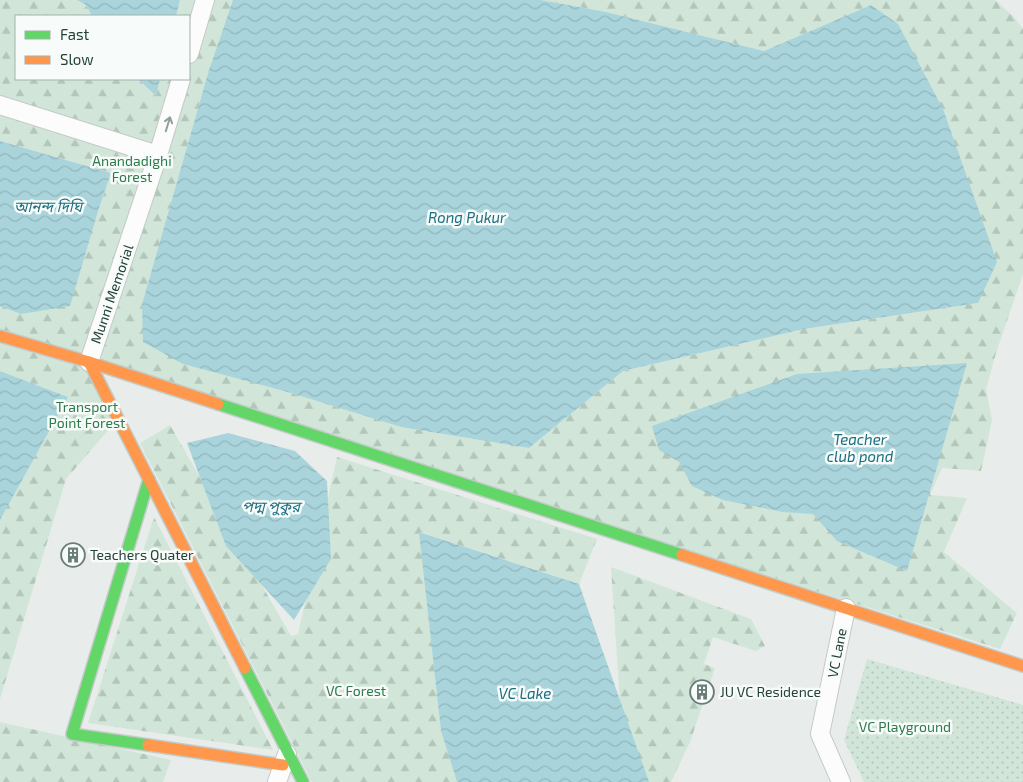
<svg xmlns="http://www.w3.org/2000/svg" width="1023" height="782" viewBox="0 0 1023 782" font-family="'Exo 2','Noto Sans Bengali',sans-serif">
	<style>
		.forest { fill: url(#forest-firs) }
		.park { fill: url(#park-dots) }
		.water { fill: url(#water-waves) }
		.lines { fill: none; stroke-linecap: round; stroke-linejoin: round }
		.street-casing { stroke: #c5cac8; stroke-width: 20 }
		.fast-casing { stroke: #c3cbc8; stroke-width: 14 }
		.slow-casing { stroke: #c3cbc8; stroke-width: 14 }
		.street { stroke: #fcfcfc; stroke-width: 18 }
		.fast { stroke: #63d668; stroke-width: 11 }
		.slow { stroke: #ff974d; stroke-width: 11 }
		.oneway { stroke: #909f9b }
		.labels { text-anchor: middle; stroke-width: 5; stroke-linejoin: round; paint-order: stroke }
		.park-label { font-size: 14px; fill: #2d7a4b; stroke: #f7fbf9 }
		.street-label { font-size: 14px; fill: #24423a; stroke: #f7fbf9 }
		.poi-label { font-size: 14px; fill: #24423a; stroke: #f7fbf9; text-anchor: start }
		.water-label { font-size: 15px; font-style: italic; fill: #1c6f80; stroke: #f7fbf9 }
	</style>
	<defs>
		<pattern id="forest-firs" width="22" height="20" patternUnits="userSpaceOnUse" patternTransform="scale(1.25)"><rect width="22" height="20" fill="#d1e6d8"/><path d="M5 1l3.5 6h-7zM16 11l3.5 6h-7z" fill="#b3c6ba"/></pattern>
		<pattern id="park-dots" width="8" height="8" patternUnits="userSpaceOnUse" patternTransform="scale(1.25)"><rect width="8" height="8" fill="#d1e6d8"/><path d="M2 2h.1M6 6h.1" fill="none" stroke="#b3c6ba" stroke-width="1.8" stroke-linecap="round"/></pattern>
		<pattern id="water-waves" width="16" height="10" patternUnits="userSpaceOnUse" patternTransform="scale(1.25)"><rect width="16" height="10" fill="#a9d4db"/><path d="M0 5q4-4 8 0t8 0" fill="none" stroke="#91b7bd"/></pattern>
	</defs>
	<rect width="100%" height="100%" fill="#e8edeb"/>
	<g class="forest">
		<path d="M0 0H77L86 5 92 16H16V79H138L156 96 160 79H189V16H176L180 0H233L209 70 142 304 183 364 291 393 401 427 529 448 623 371 804 329 978 303 871 5 764 51 606 12 541 0H995L1014 17 1023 29V274L996 353 986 389 992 420 981 471 942 468 930 495 967 498 944 552 1017 613 1000 649 89 362 118 419 66 479 0 699V519L68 397 0 371V306L98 211 111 173 0 141Z"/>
		<path d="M170 425 291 636 298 634 337 457 597 539 579 584 420 532 441 731 457 782H312L140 443Z"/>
		<path d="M154 517 273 750 88 723Z"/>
		<path d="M611 567 751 619 765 646 756 651 713 637 704 664 715 668 690 742 671 782H629L624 764Z"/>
		<path d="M0 722 171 760 163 782H0Z"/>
	</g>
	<path class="park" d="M867 659 1023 705V782H864L844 740Z"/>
	<g class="water">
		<path d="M77 0H180L176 16H92L86 5Z"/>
		<path d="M233 0H541L606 12 764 51 871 5 898 24 943 109 997 262 978 303 804 329 623 371 529 448 401 427 291 393 183 364 143 342 142 304 209 70Z"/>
		<path d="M138 79H160L156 96Z"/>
		<path d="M0 141 111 173 98 211 70 306 21 314 0 306Z"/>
		<path d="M967 363 907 571 837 541 813 514 783 512 723 500 692 486 679 462 659 450 652 426 797 374Z"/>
		<path d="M0 371 68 397 0 520Z"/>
		<path d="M228 433 295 451 327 481 331 559 294 620 226 546 187 443Z"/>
		<path d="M419 532 579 584 649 782H457L441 731Z"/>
	</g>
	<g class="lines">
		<g class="street-casing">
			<g id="street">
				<path d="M189 54 205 0"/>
				<path d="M0 105 158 155"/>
				<path d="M89 362 158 155 181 79"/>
				<path d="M277 782 287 754"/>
				<path d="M841 782 820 734 846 608"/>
			</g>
		</g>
		<g class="fast-casing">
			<g id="fast">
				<path d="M218 404 682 555"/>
				<path d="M245 668 303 782"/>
				<path d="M148 745 72 734 149 479"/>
			</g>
		</g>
		<g class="slow-casing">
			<g id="slow">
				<path d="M0 336 89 362 218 404"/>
				<path d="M89 362 245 668"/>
				<path d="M682 555 1023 666"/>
				<path d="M148 745 283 765"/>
			</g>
		</g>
		<use href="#street" class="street"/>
		<use href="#fast" class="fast"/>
		<use href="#slow" class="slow"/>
	</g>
	<defs><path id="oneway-shaft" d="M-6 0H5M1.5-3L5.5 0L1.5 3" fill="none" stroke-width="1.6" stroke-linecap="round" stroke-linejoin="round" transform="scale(1.25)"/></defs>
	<use class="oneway" href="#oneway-shaft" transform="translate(168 124) rotate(-73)"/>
	<defs>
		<g id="building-ring" transform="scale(1.25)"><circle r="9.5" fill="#f7fbf9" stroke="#697e78" stroke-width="1.5"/><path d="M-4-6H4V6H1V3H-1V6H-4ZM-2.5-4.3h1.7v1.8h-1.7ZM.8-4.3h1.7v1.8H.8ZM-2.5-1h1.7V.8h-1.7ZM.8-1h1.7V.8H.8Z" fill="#697e78"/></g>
	</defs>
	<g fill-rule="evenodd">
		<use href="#building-ring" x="73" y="555"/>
		<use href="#building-ring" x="702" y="692"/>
	</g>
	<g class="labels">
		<g class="park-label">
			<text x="132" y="166">Anandadighi<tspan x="132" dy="16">Forest</tspan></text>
			<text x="87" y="412">Transport<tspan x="87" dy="16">Point Forest</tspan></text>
			<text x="356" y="696">VC Forest</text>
			<text x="905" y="732">VC Playground</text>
		</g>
		<g class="street-label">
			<text transform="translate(112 294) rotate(-71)" y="5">Munni Memorial</text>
			<text transform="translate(837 653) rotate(-79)" y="5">VC Lane</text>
		</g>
		<g class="poi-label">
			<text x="90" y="560">Teachers Quater</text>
			<text x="720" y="697">JU VC Residence</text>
		</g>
		<g class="water-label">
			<text x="48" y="212">আনন্দ দিঘি</text>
			<text x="467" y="223">Rong Pukur</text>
			<text x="860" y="445">Teacher<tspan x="860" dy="17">club pond</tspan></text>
			<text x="271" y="512">পদ্ম পুকুর</text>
			<text x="525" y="699">VC Lake</text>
		</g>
	</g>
	<rect x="15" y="15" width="175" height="65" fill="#f7fbf9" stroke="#a3b1ad"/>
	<rect x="25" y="31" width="25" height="8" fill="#63d668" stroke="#a3b1ad"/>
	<text x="60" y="40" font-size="15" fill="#24423a">Fast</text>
	<rect x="25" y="56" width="25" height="8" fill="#ff974d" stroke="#a3b1ad"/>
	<text x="60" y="65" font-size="15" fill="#24423a">Slow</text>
</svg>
